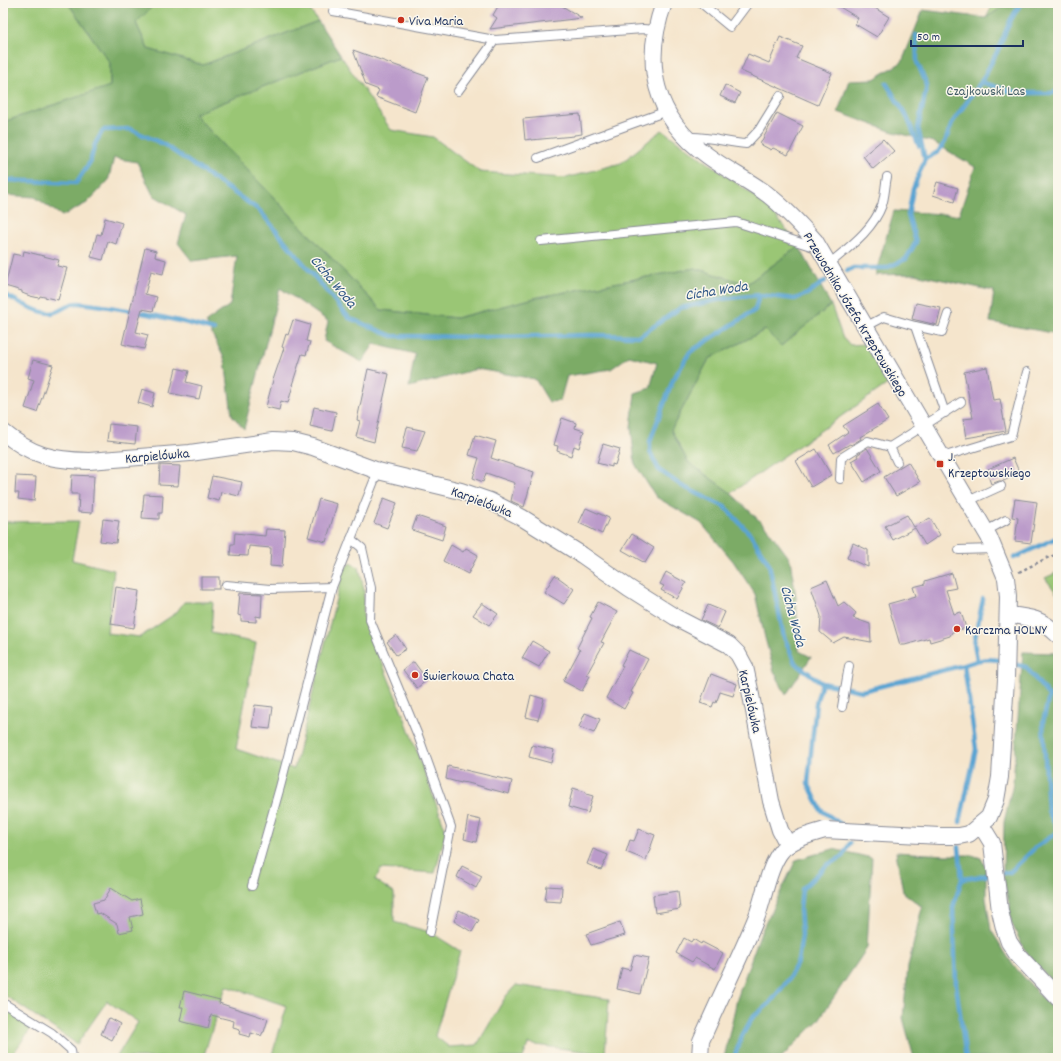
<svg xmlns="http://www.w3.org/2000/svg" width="1061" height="1061" viewBox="0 0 1061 1061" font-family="Dekko,sans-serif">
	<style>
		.green { fill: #9ac674; stroke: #5a7a69 }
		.forest { fill: #7bab66; stroke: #4b6d62 }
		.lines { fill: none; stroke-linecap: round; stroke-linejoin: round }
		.stream { stroke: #5ba4d2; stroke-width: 4.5 }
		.building { fill: #bb9bca }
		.lane-casing { stroke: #888a95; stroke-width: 10 }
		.street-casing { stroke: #888a95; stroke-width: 18 }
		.path { stroke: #888a95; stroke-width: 2.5; stroke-dasharray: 3 3; stroke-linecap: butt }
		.lane { stroke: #fff; stroke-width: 8 }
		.street { stroke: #fff; stroke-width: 16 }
		.poi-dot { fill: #c8321e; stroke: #fbf7ec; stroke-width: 1.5 }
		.labels { text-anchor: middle; stroke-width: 3; stroke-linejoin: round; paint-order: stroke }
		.poi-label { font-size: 14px; fill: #1b2f5e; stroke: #fbf7ec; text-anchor: start }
		.park-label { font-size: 14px; fill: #415c65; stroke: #fbf7ec }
		.street-label { font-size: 14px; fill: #1b2f5e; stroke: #fbf7ec }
		.water-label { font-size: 15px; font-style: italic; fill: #315887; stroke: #fbf7ec }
	</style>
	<rect width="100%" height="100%" fill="#fbf7ec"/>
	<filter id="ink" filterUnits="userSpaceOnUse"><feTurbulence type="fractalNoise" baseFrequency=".025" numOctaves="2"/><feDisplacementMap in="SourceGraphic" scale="8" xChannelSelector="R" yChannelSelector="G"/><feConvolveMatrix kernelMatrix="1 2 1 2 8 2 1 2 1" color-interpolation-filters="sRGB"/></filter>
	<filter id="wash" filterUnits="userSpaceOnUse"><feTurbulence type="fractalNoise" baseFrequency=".012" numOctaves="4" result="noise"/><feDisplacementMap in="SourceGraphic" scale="16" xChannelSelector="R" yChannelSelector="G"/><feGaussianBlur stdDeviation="0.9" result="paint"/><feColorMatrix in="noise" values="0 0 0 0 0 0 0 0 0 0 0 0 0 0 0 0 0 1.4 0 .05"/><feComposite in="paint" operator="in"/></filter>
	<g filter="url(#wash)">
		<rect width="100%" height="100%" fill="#f5e5cc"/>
		<g class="green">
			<path d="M3 3H68L110 63V87L3 122Z"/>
			<path d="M156 3H305L318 21 203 65 148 49 136 23Z"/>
			<path d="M994 3H1008L986 18Z"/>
			<path d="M341 56 391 130 433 137 480 172 566 178 621 163 662 130 767 205 799 246 747 284 695 268 539 297 456 318 381 310 194 114Z"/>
			<path d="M831 305 842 336 850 345 864 344 889 383 731 493 688 462 671 430 709 359 765 330 781 346Z"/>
			<path d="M79 521 72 560 114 570 107 633 140 637 176 613 184 602H213L211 633 256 643 236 749 294 769 343 571 350 563 359 567 364 590 363 616 405 719 446 831 435 873 381 869 375 880 394 893V922L430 932 460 951 435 1036 449 1047 477 1045 506 996 516 985 609 999 605 1054 528 1044 523 1058H271L287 1006 226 986 203 1058H116L138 1022 107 1001 77 1044 3 994V522Z"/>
			<path d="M1058 572V595L1045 578Z"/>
			<path d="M3 1009 32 1027 10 1058H3Z"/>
		</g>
		<g class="forest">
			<path d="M68 3H156L136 23 148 49 203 65 318 21 341 56 194 114 381 310 456 318 539 297 695 268 747 284 799 246 831 305 781 346 765 330 709 359 671 430 688 462 731 493 767 528 790 559 796 597 799 651 811 657 786 695 774 671 765 638 755 594 733 561 701 523 656 497 635 464 631 427 635 393 650 388 657 363 629 356 611 369 567 376 560 401 549 402 535 379 477 369 409 387 415 354 374 344 362 362 324 341 328 321 280 288 244 429 232 415 225 360 206 322 230 305 237 256 192 261 178 243 186 215 153 195 137 162 114 158 108 181 87 203 62 216 35 197 3 195V122L110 86V63Z"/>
			<path d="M1008 3H1058V334L990 322 994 291 915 274 875 275 894 211 959 215 975 167 933 142 890 131 838 112 849 80 874 79 902 62 923 10 986 18Z"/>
			<path d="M1023 652 1056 653 1058 656V988L1037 966 1023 947 1011 922 1009 904 1003 876 1004 822 1013 783Z"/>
			<path d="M833 849 872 858 867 948 818 1021 781 1058H724L737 999 760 934 796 860Z"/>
			<path d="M896 852 945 855H972L981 858 986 868V898L991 930 1013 965 1058 1015V1058H914L903 1018 908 967 922 907 903 892Z"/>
		</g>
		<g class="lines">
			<g class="stream">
				<path d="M916 35 917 62 927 85 918 128 925 159"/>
				<path d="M981 82 1015 93H1052L1058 91"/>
				<path d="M886 83 907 117 919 146"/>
				<path d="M3 180 76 183 90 162 95 144 103 130 130 129 163 144 259 210 349 318 392 336 491 337 593 335 640 336 680 308 722 299 759 295 755 310 690 352 673 380 650 441V452L659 470 682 486 725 507 751 535 769 564 784 637 795 663 822 683 862 691 964 665C978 660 988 657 1003 661"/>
				<path d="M847 271 853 268H886L906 259 916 242 908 215 913 189 925 159 938 152 945 142 952 123 981 82 997 52 1010 21 1021 3"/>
				<path d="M3 294C16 300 36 313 51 313 60 312 69 302 79 303 125 308 170 318 214 330"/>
				<path d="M759 295 795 299 807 294 825 281"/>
				<path d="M1014 558 1058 537"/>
				<path d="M977 660 974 643 983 599"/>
				<path d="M1010 663 1026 667 1049 696 1043 722 1048 811 1058 830"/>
				<path d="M822 683 816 703 808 783 821 810 842 825"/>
				<path d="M960 822 976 749 964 665"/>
				<path d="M959 847 962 879 953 907 956 984 966 1058"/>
				<path d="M962 879 1010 872 1037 846 1058 832"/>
				<path d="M734 1058 742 1036 752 1018 770 1003 788 980 798 961 802 935 800 909 802 889 827 865 842 857 850 843"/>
			</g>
		</g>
		<g id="blocks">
			<g class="building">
				<path d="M500 3H557L582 18 490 29 497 18 493 15Z"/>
				<path d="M833 3H867L889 17 877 37 855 24 858 18Z"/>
				<path d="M780 37 802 46 796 58 832 73 818 105 741 71 748 54 769 63Z"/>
				<path d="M353 50 428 77 415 112 376 97 379 90 366 85Z"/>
				<path d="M725 85 740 93 735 103 720 96Z"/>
				<path d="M777 113 803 126 788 155 773 148 771 150 760 144Z"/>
				<path d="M580 114 582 134 574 135V136L531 140V139L525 140 523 119Z"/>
				<path d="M883 139 894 151 873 169 863 156Z"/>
				<path d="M937 182 958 188 954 202 933 195Z"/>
				<path d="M105 218 122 223 116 244 108 241 103 260 91 257 97 234 101 235Z"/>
				<path d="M145 248 156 251 155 257 166 260 163 274 151 271 145 294 157 297 153 311 142 309 136 332 148 335 144 349 122 344Z"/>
				<path d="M24 251 59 260 57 266 67 268 58 300 40 296 39 298 30 296 22 293V291L5 286 13 254 23 256Z"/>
				<path d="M916 303 941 308 937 325 912 319Z"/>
				<path d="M293 320 310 325 306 341 310 342 306 355 302 354 292 385H293L288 403 281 401 279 410 266 407 273 380 284 348 282 347 286 334 288 335Z"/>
				<path d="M33 360 53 365 37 412 25 408 34 380 28 378Z"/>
				<path d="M987 367 993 400 1000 399 1006 431 966 438 963 419 973 418 964 372Z"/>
				<path d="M176 368 189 371 186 382 202 386 199 399 170 393Z"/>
				<path d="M368 369 389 374 374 442 356 437 360 421 357 420Z"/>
				<path d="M142 389 155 393 152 407 138 403Z"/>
				<path d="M878 404 888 420 860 437 861 439 851 445 850 444 834 453 829 445 848 432 843 426Z"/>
				<path d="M314 407 336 412 332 431 310 426Z"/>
				<path d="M562 418 576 423 575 428 584 431 579 448 574 446 571 456 557 451 558 446 554 445Z"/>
				<path d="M109 424 137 427 135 444 107 441Z"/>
				<path d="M407 427 425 431 417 451 402 448Z"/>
				<path d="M475 435 496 441 491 458 534 472 524 507 511 501 515 483 486 473 483 482 473 478 479 458 469 455Z"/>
				<path d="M603 444 620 449 615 465 612 464V467L597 463Z"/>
				<path d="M867 448 881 471 864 482 851 461 858 457 857 455Z"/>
				<path d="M816 449 831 475 811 487 796 461Z"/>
				<path d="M1013 458 1020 474 1003 481H999L991 484 986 470Z"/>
				<path d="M908 462 920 482 896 496 884 477Z"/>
				<path d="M160 465 180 466 178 486 159 485Z"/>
				<path d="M72 475 94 476 92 513 78 512 79 494H71Z"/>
				<path d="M16 476 36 477 34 501 18 499 19 493H15Z"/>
				<path d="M212 476 242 482 239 496 221 492 219 501 207 498Z"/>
				<path d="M144 494 163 495 162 513H159V519L142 518Z"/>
				<path d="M384 498 397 503 387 528 374 523Z"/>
				<path d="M319 499 337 504 326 542 308 537Z"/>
				<path d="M1015 499 1037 502 1031 543 1015 541 1018 518 1012 517Z"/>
				<path d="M586 508 609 518 602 534 579 523Z"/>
				<path d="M907 515 914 527 930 518 940 535 925 545 915 528 893 540 885 526Z"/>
				<path d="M417 516 446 526 442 540 412 530Z"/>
				<path d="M103 519 119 521 116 543 100 541Z"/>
				<path d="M266 529 285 530 282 567 270 566 271 548 249 546 248 556 230 555 231 544H234L235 533 265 536Z"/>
				<path d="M632 534 654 548 645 563 622 550Z"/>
				<path d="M853 543 868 550V567L847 558Z"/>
				<path d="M451 545 463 552 466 548 478 555 468 574 443 561Z"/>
				<path d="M666 572 686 583 677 599 661 590 664 586 660 584Z"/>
				<path d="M952 573 956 588 946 590 954 614 961 612 966 628 952 632 950 636 930 642 929 638 905 645H900L888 604 916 596 913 587 925 584V581Z"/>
				<path d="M555 575 574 589 564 604 544 592Z"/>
				<rect x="201" y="577" width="18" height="12"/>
				<path d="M827 580 838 606 844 602 856 613 853 618 870 624 871 642 844 637 833 643 820 632 821 616 811 587Z"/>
				<path d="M116 587 139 591 134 628 111 624Z"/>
				<path d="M240 593 262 594 261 617 256 616V622L241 621V616L238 615Z"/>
				<path d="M598 602 617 612 601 642 604 643 587 674 590 676 582 691 563 681 580 650 577 648 592 618 590 617Z"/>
				<path d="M482 603 498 614 489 625 473 615Z"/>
				<path d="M708 605 725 612 718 628 701 620Z"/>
				<path d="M396 635 406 649 396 655 387 642Z"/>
				<path d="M532 641 549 651 539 667 522 658Z"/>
				<path d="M629 650 648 659 631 692 633 693 624 709 606 698 623 666 621 665Z"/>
				<path d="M414 662 427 680 417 688 403 670Z"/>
				<path d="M711 674 737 684 733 696 720 692 716 703 714 702 712 707 700 703Z"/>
				<path d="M531 695 544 699 538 720 526 717Z"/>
				<path d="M255 705 273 707 270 729 252 727Z"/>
				<path d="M585 713 600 719 594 733 579 727Z"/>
				<path d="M532 745 554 750 551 763 529 757Z"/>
				<path d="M448 766 512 781 509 794 468 783 461 782V783L446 779Z"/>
				<path d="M573 788 586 792V794L593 796 588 813 568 807Z"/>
				<path d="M468 817 481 820 476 842 464 839Z"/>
				<path d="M639 829 655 835 646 860 626 852 630 840 634 841Z"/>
				<path d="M593 849 608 855 601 870 587 864Z"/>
				<path d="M462 866 482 876 476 888 457 877Z"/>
				<path d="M547 886 562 887 561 902 545 901Z"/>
				<path d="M111 888 132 901 140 899 143 914 130 917 133 930 119 933 117 924 100 913 96 914 93 903 104 900Z"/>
				<path d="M678 891 680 909 655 913 653 895Z"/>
				<path d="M459 910 479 920 472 932 454 921Z"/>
				<path d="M620 922 625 935 591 945 586 934Z"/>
				<path d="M684 938 691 942 693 939 701 944 702 942 723 953 715 969 695 958 692 962 676 953Z"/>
				<path d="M634 955 649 958 640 994 617 989 622 968 630 970Z"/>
				<path d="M184 991 220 1000 219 1003 268 1019 264 1032H263L261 1036 251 1033 250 1037 239 1034 240 1029 233 1027 234 1021 211 1015 208 1028 180 1021 183 1007H180Z"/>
				<path d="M109 1018 120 1024 112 1040 101 1034Z"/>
			</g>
		</g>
	</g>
	<g filter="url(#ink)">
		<use href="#blocks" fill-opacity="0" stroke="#888a95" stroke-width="1"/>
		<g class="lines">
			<g class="lane-casing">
				<g id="lane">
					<path d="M701 3 730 27 748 3"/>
					<path d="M333 11 495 40"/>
					<path d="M458 91 495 40 643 29 656 30"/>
					<path d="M689 141 693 137C712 137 728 143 746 144L759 130 780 96"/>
					<path d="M538 158 667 111"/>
					<path d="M541 241 736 222 817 248"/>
					<path d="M829 264C849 247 873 230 882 205 885 196 885 186 887 177"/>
					<path d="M865 327 884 317 915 326"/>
					<path d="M945 413 915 326 942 332 948 314"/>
					<path d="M890 447 961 402"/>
					<path d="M942 457 1011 436 1027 372"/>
					<path d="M840 479 841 458 868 441 890 447 897 462"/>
					<path d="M968 501 1001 486"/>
					<path d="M986 531 1006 520"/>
					<path d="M351 539 362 548 371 588 370 620 419 738 451 827 430 932"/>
					<path d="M959 550 994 549"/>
					<path d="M226 585 270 589 332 587"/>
					<path d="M842 707 849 666"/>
					<path d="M252 886 280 787 332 587 378 471"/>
					<path d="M3 1003 52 1033 71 1050 72 1058"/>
				</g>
			</g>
			<g class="street-casing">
				<g id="street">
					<path d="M664 3C642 63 654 118 708 156 727 170 748 180 767 194 785 208 800 224 815 241L989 537 1006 578 1008 596 1006 679 1000 777 996 800 989 817 969 834 959 836H940L825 830C811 834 792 839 782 850 769 865 764 897 757 916 740 958 719 999 701 1041L700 1058"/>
					<path d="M3 432C32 456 52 460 89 461L190 453 273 441 293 442 313 447 378 471 461 491 490 501 521 517 582 555 629 588 675 617 729 645 738 654 745 667 750 690 771 801 780 830 788 845"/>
					<path d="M1009 615C1030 617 1042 619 1058 635"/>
					<path d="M981 825 992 843 1000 911 1004 928 1009 942 1017 954 1058 998"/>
				</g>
			</g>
			<path class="path" d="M1019 572 1047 558 1058 554"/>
			<use href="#lane" class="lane"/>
			<use href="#street" class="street"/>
		</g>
	</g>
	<g class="poi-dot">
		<circle cx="401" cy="20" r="4"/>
		<rect x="936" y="460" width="8" height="8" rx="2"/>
		<circle cx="957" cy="629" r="4"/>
		<circle cx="415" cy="675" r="4"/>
	</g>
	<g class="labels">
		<g class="poi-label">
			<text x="409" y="25">Viva Maria</text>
			<text x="948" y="461">J.<tspan x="948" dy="16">Krzeptowskiego</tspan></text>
			<text x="965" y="634">Karczma HOLNY</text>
			<text x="423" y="680">Świerkowa Chata</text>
		</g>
		<g class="park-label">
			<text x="986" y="95">Czajkowski Las</text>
		</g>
		<g class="street-label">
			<text transform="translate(856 314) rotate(59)" y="5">Przewodnika Józefa Krzeptowskiego</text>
			<text transform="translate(157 455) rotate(-5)" y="5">Karpielówka</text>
			<text transform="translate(482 501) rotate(21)" y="5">Karpielówka</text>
			<text transform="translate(751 701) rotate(77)" y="5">Karpielówka</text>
		</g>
		<g class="water-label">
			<text transform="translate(334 281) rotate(50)" y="5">Cicha Woda</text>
			<text transform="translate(716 290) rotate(-9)" y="5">Cicha Woda</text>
			<text transform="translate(794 616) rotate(75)" y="5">Cicha Woda</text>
		</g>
	</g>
	<rect width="1061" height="1061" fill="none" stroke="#fbf7ec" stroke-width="16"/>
	<path d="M911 40v6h112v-6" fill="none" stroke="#1b2f5e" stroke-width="2"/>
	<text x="917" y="40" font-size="12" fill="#1b2f5e" stroke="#fbf7ec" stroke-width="3" paint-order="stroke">50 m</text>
</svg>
